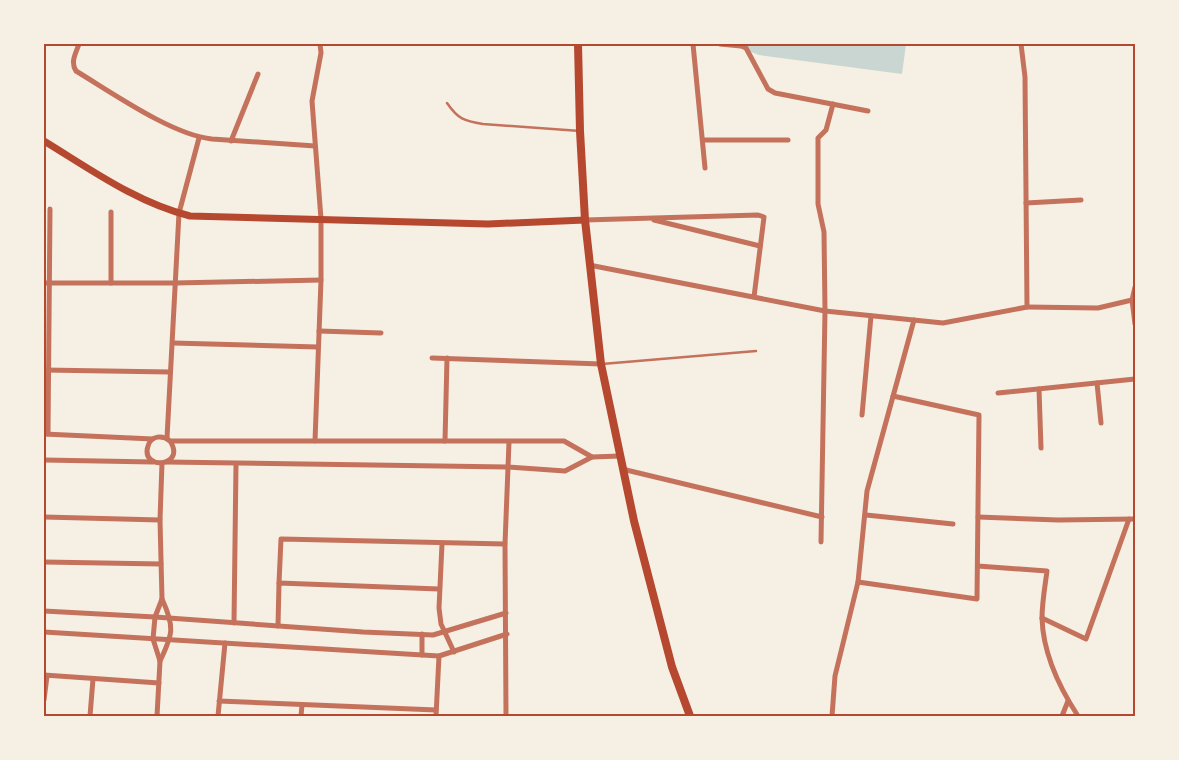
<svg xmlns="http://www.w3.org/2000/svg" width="1179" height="760" viewBox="0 0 1179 760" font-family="'Golos Text',sans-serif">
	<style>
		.water { fill: #c9d6d2 }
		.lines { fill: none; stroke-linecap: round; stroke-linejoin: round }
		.service { stroke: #c5725c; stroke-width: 2.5 }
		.minor { stroke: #c5725c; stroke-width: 5 }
		.secondary { stroke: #b5482f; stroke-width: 7 }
		.trunk { stroke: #b5482f; stroke-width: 8 }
		.neatline { fill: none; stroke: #b5482f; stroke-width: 2 }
	</style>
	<rect width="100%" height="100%" fill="#f6efe4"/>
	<path class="water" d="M730 44H906L902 74 759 55Z"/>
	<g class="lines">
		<g class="service">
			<path d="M447 103C458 119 464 121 483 124L580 131"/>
			<path d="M602 364 756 351"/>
		</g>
		<g class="minor">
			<path d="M79 44C76 53 70 62 76 71 111 92 172 135 212 139L315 146"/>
			<path d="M693 44 705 168"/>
			<path d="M720 44 741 46 746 48 768 89 775 93 868 111"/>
			<path d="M703 140H788"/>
			<path d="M231 141 258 74"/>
			<path d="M1026 203 1081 200"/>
			<path d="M111 212V283"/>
			<path d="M585 220 758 215 764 217 754 297"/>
			<path d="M654 220 760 246"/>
			<path d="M589 265 825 311 943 323 1027 307 1025 77 1021 44"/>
			<path d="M44 283H175L321 280"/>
			<path d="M1132 300 1135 324"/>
			<path d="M1027 307 1098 308 1132 300 1135 287"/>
			<path d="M319 331 381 333"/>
			<path d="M173 343 318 347"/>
			<path d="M432 358 601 364"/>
			<path d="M44 370 170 372"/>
			<path d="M1097 383 1101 423"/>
			<path d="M1039 389 1041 448"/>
			<path d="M998 393 1135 379"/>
			<path d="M862 415 871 316"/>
			<path d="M44 434 153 439"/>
			<path d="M48 434 50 209"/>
			<path d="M167 438 179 213 199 138"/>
			<path d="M170 441C187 467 140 471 148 446 151 435 163 435 170 441H564L592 457"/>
			<path d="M315 441 321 280V219L312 101 321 53 320 44"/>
			<path d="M445 441 447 358"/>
			<path d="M44 460 153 462"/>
			<path d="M166 462 507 467 565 471 592 457 620 456"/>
			<path d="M622 469 822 517"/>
			<path d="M866 515 953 524"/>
			<path d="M44 517 160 520"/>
			<path d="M978 517 1058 520 1135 519"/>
			<path d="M821 542 825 311 824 232 818 204V138L826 130 833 104"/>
			<path d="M442 544 439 608 441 624 454 652"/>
			<path d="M44 562 161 564"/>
			<path d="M978 566 1047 571C1045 586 1042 603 1042 618 1043 654 1059 687 1078 716"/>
			<path d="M858 582 977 599 979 415 893 396"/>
			<path d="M279 583 281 539 505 544"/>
			<path d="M44 611 155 617 363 632 433 635 506 613"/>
			<path d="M1042 618 1086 639 1129 519"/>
			<path d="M234 623 236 464"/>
			<path d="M278 626 279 583 439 589"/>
			<path d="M44 632 439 656 507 634"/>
			<path d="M422 634V655"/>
			<path d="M160 661C173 634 175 627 162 599"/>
			<path d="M44 675 159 683"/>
			<path d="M44 700 47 676"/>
			<path d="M219 701 436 710"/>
			<path d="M90 716 93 679"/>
			<path d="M157 716 160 661 153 639 155 617 162 599 160 520 162 463"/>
			<path d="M218 716 225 643"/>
			<path d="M301 716 302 705"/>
			<path d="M436 716 439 656"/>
			<path d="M506 716 505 544 509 442"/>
			<path d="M832 716 835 676 858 582 867 491 914 320"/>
			<path d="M1062 716 1068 701"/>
		</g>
		<path class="secondary" d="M44 141C90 169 137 203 190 216L488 224 585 220"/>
		<path class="trunk" d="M578 44 580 131 585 220 601 364 634 521 672 667 690 716"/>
	</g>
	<rect width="1179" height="760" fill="none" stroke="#f6efe4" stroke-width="90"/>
	<rect x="45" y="45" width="1089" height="670" class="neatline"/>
</svg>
